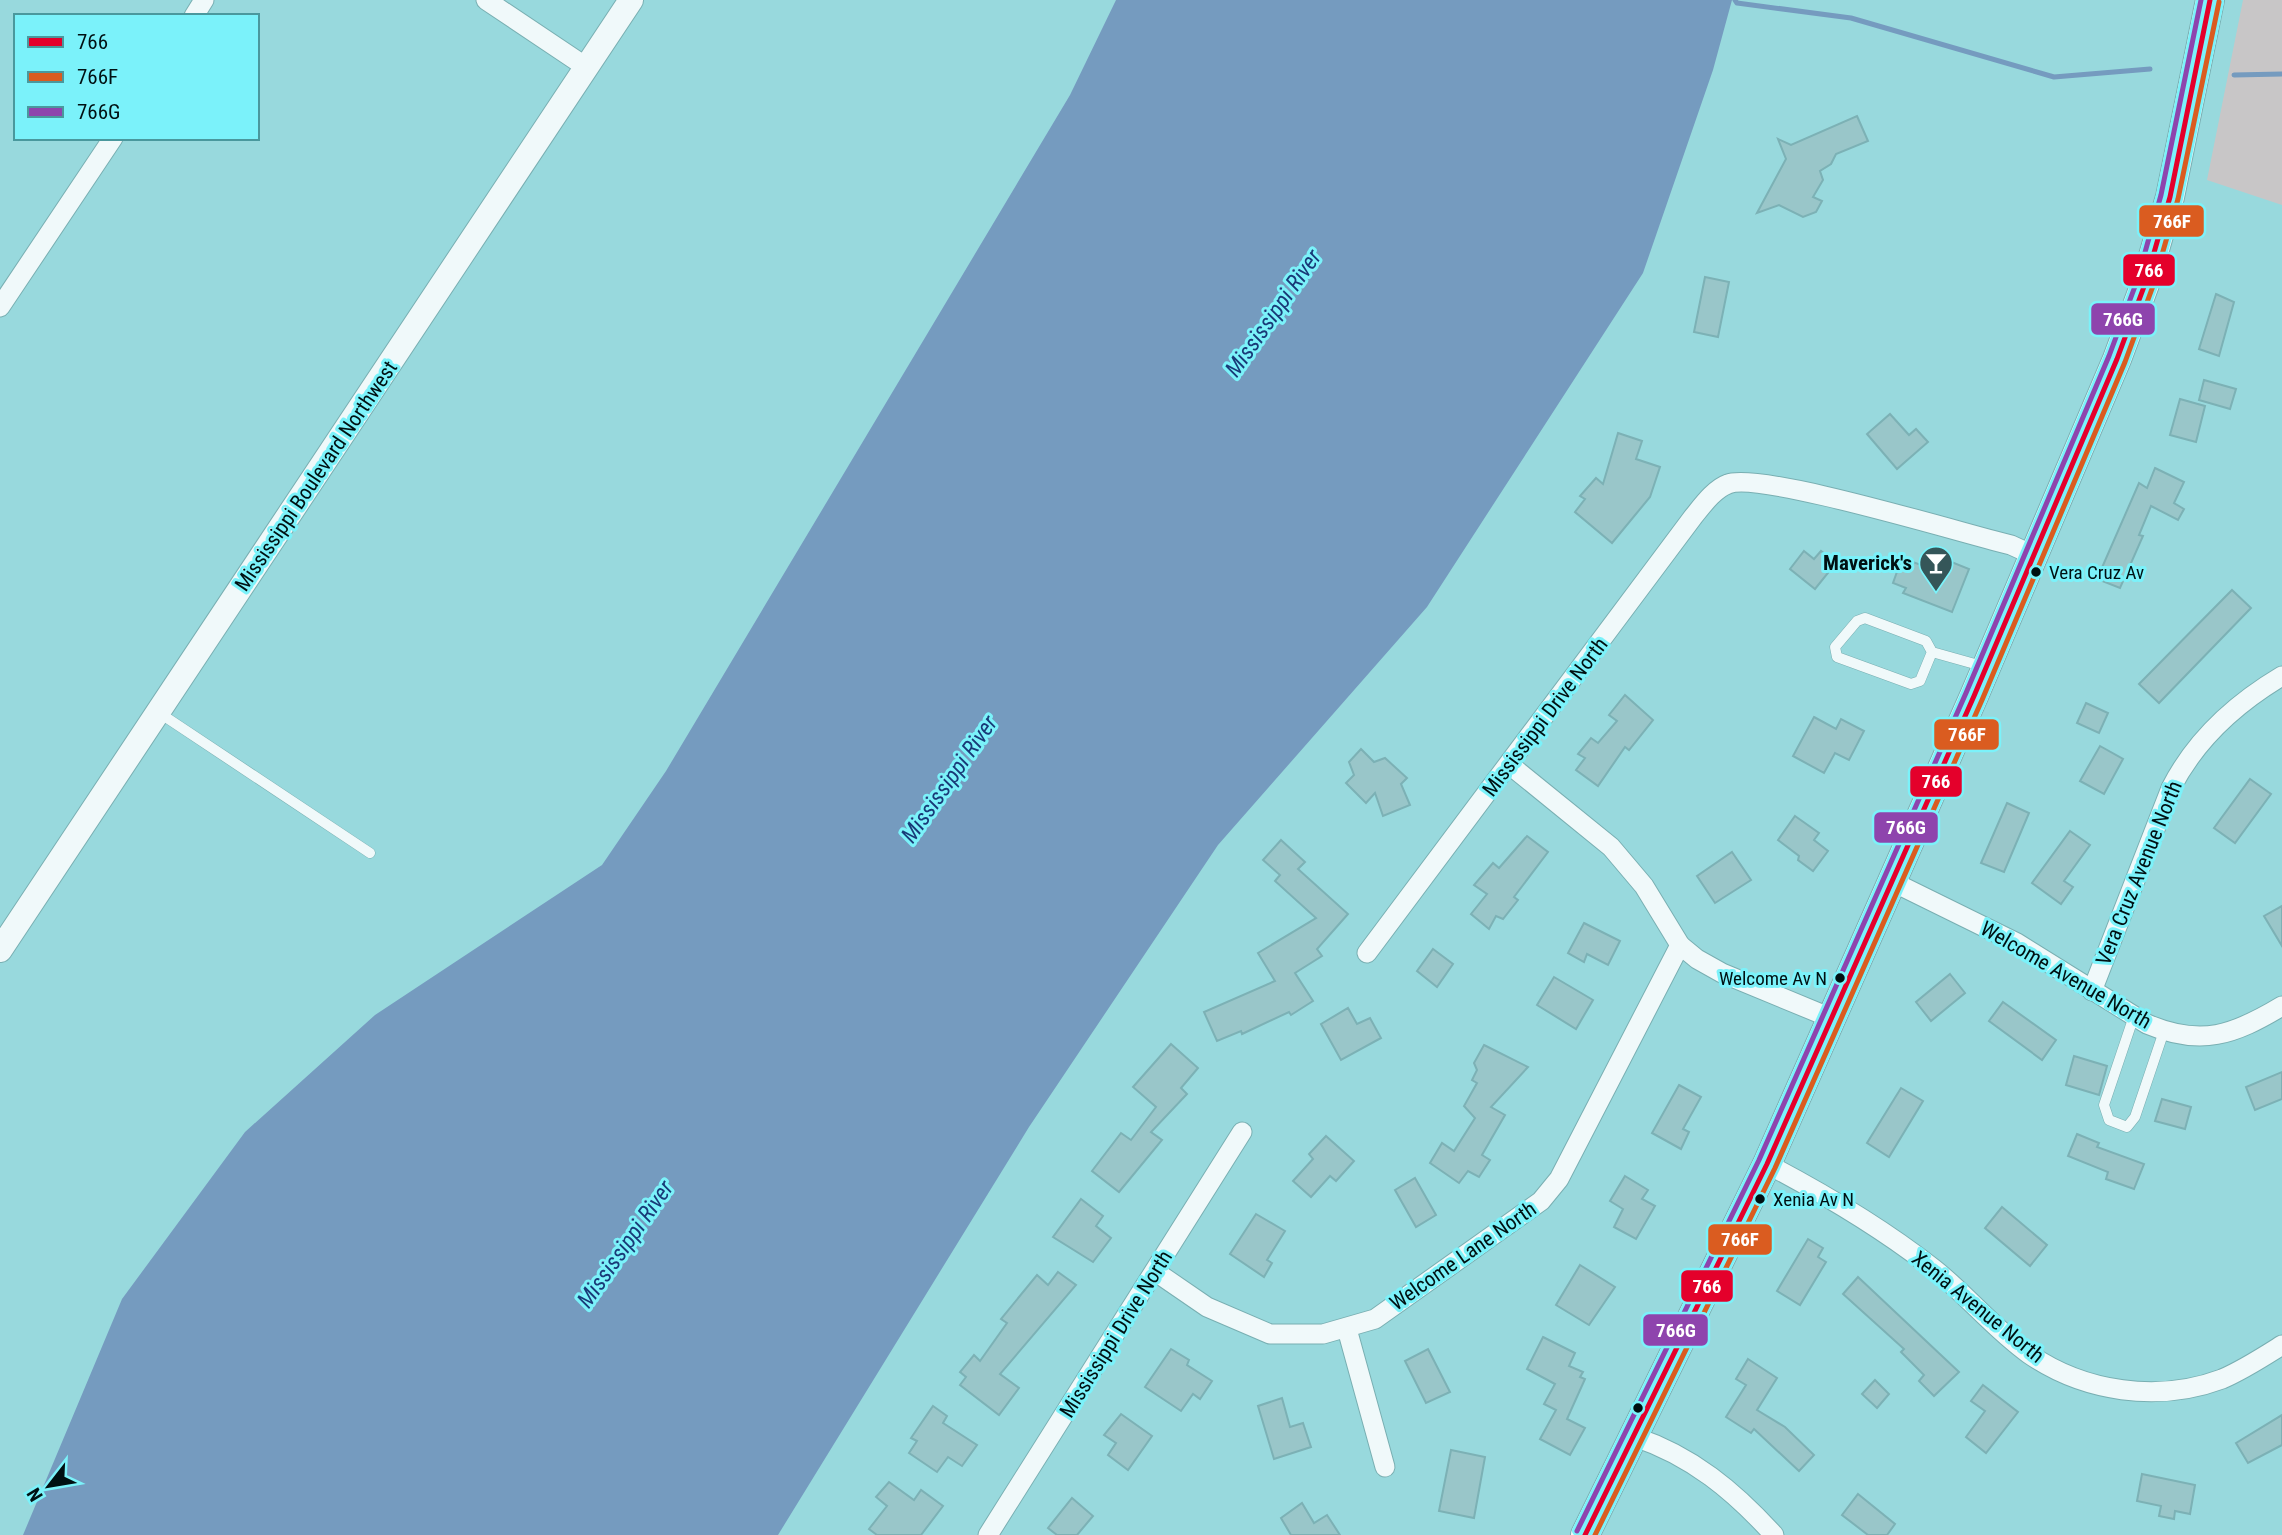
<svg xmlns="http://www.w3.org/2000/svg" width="2282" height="1535" viewBox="0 0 2282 1535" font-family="'Roboto Condensed',sans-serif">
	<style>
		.green { fill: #c8c6c7 }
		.water { fill: #759bbf }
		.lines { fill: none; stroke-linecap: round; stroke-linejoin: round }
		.stream { stroke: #759bbf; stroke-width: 5 }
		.building { fill: #99c6c9; stroke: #7cb1b5; stroke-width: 2 }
		.service-casing { stroke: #79afb2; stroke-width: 11 }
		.minor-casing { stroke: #79afb2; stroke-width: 21 }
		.tertiary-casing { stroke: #79afb2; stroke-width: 26 }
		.secondary-casing { stroke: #79afb2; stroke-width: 30 }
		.service { stroke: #f0f9fa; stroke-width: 10 }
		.minor { stroke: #f0f9fa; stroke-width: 19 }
		.tertiary { stroke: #f0f9fa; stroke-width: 24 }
		.secondary { stroke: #f0f9fa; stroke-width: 28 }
		.bus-1-casing { stroke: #7bf2fa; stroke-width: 10 }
		.bus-2-casing { stroke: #7bf2fa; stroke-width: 10 }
		.bus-3-casing { stroke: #7bf2fa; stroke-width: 10 }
		.bus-1 { stroke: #e4002b; stroke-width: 5 }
		.bus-2 { stroke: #da5c20; stroke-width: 5 }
		.bus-3 { stroke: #8e44ad; stroke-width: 5 }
		.bus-dot { fill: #001012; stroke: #7bf2fa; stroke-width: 2.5 }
		.labels { text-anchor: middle; stroke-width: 6; stroke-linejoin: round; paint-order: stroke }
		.bus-label { font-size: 19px; fill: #001012; stroke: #7bf2fa; text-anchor: start }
		.street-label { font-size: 21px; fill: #001012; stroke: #7bf2fa }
		.poi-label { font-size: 21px; font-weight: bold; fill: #001012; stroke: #7bf2fa; text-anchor: end }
		.water-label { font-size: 23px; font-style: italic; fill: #193a77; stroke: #7bf2fa }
		.line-badge { stroke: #7bf2fa; stroke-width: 2.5 }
		.badge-label { font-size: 19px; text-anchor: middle; font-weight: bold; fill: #fff }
	</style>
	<rect width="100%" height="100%" fill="#98d9dd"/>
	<path class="green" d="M2243 0H2282V205L2207 180Z"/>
	<path class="water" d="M1116 0H1732L1713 70 1643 273 1427 607 1218 845 1029 1127 778 1535H23L122 1299 245 1132 375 1015 602 865 666 771 1070 95Z"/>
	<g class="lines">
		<g class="stream">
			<path d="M1735 0 1737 3 1851 18 2054 77 2150 69"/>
			<path d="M2234 75 2282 74"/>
		</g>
	</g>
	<g class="building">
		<path d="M1857 116 1868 141 1836 154 1831 164 1820 171 1823 180 1813 197 1822 201 1816 212 1803 217 1779 205 1757 213 1786 159 1778 139 1791 145Z"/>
		<path d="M1705 277 1729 282 1718 337 1694 332Z"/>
		<path d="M2216 294 2234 302 2219 356 2199 349Z"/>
		<path d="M2204 380 2236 389 2230 409 2199 400Z"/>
		<path d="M2180 399 2205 406 2196 442 2170 435Z"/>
		<path d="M1890 414 1909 435 1916 429 1928 442 1897 469 1867 434Z"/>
		<path d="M1618 433 1642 441 1636 459 1660 467 1650 497 1612 543 1575 512 1585 499 1580 496 1596 478 1603 484Z"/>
		<path d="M2155 468 2184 482 2174 503 2184 509 2178 520 2151 506 2139 535 2143 536 2120 588 2097 579 2139 483 2147 488Z"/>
		<path d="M1804 551 1814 559 1821 551 1836 563 1815 589 1790 569Z"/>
		<path d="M1934 555 1969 569 1952 612 1903 593 1906 588 1893 583 1902 558 1929 568Z"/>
		<path d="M2232 590 2251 608 2159 703 2139 684Z"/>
		<path d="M1625 695 1653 720 1629 750 1625 747 1598 786 1576 770 1585 758 1578 754 1591 738 1598 743 1617 721 1609 715Z"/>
		<path d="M2086 703 2108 713 2099 733 2077 723Z"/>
		<path d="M1814 717 1836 729 1841 719 1864 731 1849 760 1835 753 1824 773 1793 756Z"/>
		<path d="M2100 746 2123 759 2104 794 2080 781Z"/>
		<path d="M1361 749 1374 762 1385 758 1407 778 1401 784 1410 805 1383 816 1375 793 1366 803 1346 783 1354 775 1349 762Z"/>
		<path d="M2250 779 2271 794 2235 843 2214 828Z"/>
		<path d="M2007 803 2029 813 2004 872 1981 863Z"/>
		<path d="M1795 816 1819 833 1814 840 1828 851 1813 871 1798 860 1799 856 1778 840Z"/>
		<path d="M2070 831 2090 845 2064 881 2073 887 2061 904 2032 883Z"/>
		<path d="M1527 836 1548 852 1514 897 1518 900 1503 919 1496 916 1489 929 1471 914 1487 894 1474 885 1493 863 1499 868Z"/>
		<path d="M1281 840 1305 862 1298 869 1348 914 1317 949 1322 956 1295 973 1313 1001 1291 1015 1289 1012 1242 1034 1241 1031 1217 1041 1204 1012 1275 981 1258 953 1316 918 1275 881 1280 875 1263 860Z"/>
		<path d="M1732 852 1751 880 1715 903 1697 876Z"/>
		<path d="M2282 906V946L2264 916Z"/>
		<path d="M1584 923 1620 941 1608 965 1587 954 1584 962 1568 953Z"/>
		<path d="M1433 949 1453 964 1437 987 1417 971Z"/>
		<path d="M1950 974 1965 993 1931 1021 1916 1002Z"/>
		<path d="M1554 977 1593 1000 1576 1029 1537 1005Z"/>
		<path d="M2003 1002 2056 1040 2042 1060 1989 1021Z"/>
		<path d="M1348 1008 1357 1024 1370 1018 1381 1038 1341 1060 1321 1024Z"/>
		<path d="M1171 1044 1198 1068 1181 1088 1187 1094 1151 1132 1162 1140 1119 1192 1092 1171 1121 1133 1131 1140 1156 1107 1133 1087Z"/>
		<path d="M1484 1045 1528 1067 1491 1107 1505 1115 1482 1155 1490 1160 1479 1177 1468 1171 1459 1183 1430 1163 1442 1143 1454 1151 1475 1118 1464 1106 1477 1083 1472 1080 1477 1070 1474 1063Z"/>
		<path d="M2074 1056 2107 1066 2099 1095 2066 1085Z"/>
		<path d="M2282 1072V1099L2255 1110 2246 1087Z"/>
		<path d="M1679 1085 1701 1097 1683 1129 1689 1132 1681 1149 1652 1133Z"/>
		<path d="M1901 1088 1923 1101 1889 1157 1867 1143Z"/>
		<path d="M2162 1099 2191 1107 2185 1129 2155 1121Z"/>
		<path d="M2077 1134 2099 1143 2097 1147 2144 1164 2134 1189 2106 1179 2108 1172 2068 1156Z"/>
		<path d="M1326 1136 1354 1161 1336 1181 1330 1176 1311 1197 1293 1181 1313 1159 1309 1154Z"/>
		<path d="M1625 1176 1648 1190 1642 1199 1655 1206 1636 1239 1614 1227 1623 1209 1610 1201Z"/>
		<path d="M1415 1178 1436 1215 1416 1227 1395 1190Z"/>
		<path d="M1081 1199 1103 1216 1096 1226 1111 1238 1093 1262 1053 1237Z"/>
		<path d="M2002 1207 2047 1245 2030 1266 1985 1228Z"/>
		<path d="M1256 1214 1285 1231 1267 1260 1272 1263 1264 1277 1230 1254Z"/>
		<path d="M1808 1239 1823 1248 1818 1257 1826 1262 1800 1305 1777 1291Z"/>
		<path d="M1580 1265 1615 1287 1589 1325 1556 1305Z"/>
		<path d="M1058 1272 1076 1285 1000 1374 1019 1388 999 1415 960 1385 966 1377 960 1372 974 1355 980 1361 1007 1323 1001 1319 1037 1275 1048 1285Z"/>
		<path d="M1858 1277 1959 1372 1934 1396 1919 1381 1924 1375 1901 1352 1904 1349 1843 1294Z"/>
		<path d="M1543 1337 1575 1353 1569 1366 1583 1372 1580 1377 1585 1379 1567 1419 1585 1428 1570 1455 1540 1439 1556 1410 1544 1404 1555 1384 1527 1369Z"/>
		<path d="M1171 1349 1189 1360 1187 1365 1212 1381 1200 1399 1193 1394 1181 1411 1145 1387Z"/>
		<path d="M1428 1349 1450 1392 1426 1403 1405 1361Z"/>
		<path d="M1748 1359 1777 1378 1757 1410 1785 1427 1814 1455 1799 1471 1754 1429 1751 1433 1726 1417 1746 1385 1736 1379Z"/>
		<path d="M1875 1380 1889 1394 1877 1408 1862 1394Z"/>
		<path d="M1983 1385 2018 1412 1986 1453 1966 1437 1985 1411 1971 1401Z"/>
		<path d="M1282 1398 1290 1427 1303 1423 1311 1447 1274 1459 1258 1406Z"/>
		<path d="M933 1406 947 1416 943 1423 977 1445 962 1466 948 1457 937 1472 909 1453 917 1441 911 1438Z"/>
		<path d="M1121 1414 1152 1436 1128 1470 1108 1455 1116 1443 1104 1435Z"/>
		<path d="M2282 1415V1445L2248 1463 2236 1443Z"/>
		<path d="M1451 1450 1485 1457 1474 1518 1439 1511Z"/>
		<path d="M2142 1474 2195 1485 2190 1514 2175 1511 2174 1519 2159 1516 2161 1506 2137 1501Z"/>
		<path d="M889 1482 914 1500 921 1490 943 1506 921 1535H877L869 1529 887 1506 876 1497Z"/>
		<path d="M1858 1494 1895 1524 1887 1535H1868L1842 1515Z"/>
		<path d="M1072 1498 1093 1516 1077 1535H1057L1048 1528Z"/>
		<path d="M1302 1503 1314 1523 1327 1515 1340 1535H1291L1281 1518Z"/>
	</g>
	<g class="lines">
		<g class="service-casing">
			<g id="service">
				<path d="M1932 652 1920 681 1911 684 1837 657 1835 647 1857 621 1865 618 1926 641 1932 652 1982 666"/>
				<path d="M158 712 370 853"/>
				<path d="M2134 1016 2104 1105 2109 1120 2127 1127 2135 1117 2164 1031"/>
			</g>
		</g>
		<g class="minor-casing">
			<g id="minor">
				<path d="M486 0 586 67"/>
				<path d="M194 16 204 0"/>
				<path d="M0 307 113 138"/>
				<path d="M1510 765 1611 847 1644 886 1680 945 1697 959 1722 973 1831 1018"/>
				<path d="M1893 882 2017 943 2147 1024C2201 1047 2234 1035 2282 1006"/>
				<path d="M1367 953 1693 517C1702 506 1714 489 1728 484 1759 471 1965 534 2011 545L2033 555"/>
				<path d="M2092 991 2171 788C2196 739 2235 704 2282 676"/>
				<path d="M1767 1164C1826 1195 1882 1228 1934 1269 1967 1295 1994 1329 2029 1354 2084 1392 2158 1403 2222 1379 2243 1370 2263 1357 2282 1345"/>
				<path d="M1156 1272 1207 1307 1270 1334H1323L1375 1319 1541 1201 1559 1179 1680 945"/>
				<path d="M1347 1329 1385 1467"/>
				<path d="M1635 1437C1692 1456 1734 1491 1774 1535"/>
				<path d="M988 1535 1242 1132"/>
			</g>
		</g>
		<g class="tertiary-casing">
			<path id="tertiary" d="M0 950 631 0"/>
		</g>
		<g class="secondary-casing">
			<path id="secondary" d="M1585 1535 1767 1164 1974 696 2117 359 2145 284 2170 197 2210 0"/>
		</g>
		<use href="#service" class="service"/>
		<use href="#minor" class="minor"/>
		<use href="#tertiary" class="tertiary"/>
		<use href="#secondary" class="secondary"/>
		<g class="bus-1-casing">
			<path id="bus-1" d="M1585 1535 1767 1164 1974 696 2117 359 2145 284 2170 197 2210 0"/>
		</g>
		<g class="bus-2-casing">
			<path id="bus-2" d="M1595 1535 1775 1168 1982 700 2125 362 2153 286 2178 199 2219 2"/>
		</g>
		<g class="bus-3-casing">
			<path id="bus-3" d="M1577 1531 1759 1160 1966 693 2109 356 2137 281 2161 195 2201 0"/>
		</g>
		<use href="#bus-1" class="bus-1"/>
		<use href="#bus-2" class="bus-2"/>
		<use href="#bus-3" class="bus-3"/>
	</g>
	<defs>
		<g id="bar-pin" transform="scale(1.75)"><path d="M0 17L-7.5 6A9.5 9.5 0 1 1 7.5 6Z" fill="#355659" stroke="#7bf2fa"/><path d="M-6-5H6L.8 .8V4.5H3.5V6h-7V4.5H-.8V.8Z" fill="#fff"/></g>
	</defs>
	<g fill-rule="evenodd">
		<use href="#bar-pin" x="1936" y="563"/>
	</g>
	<g class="bus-dot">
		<circle cx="2036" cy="572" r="6"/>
		<circle cx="1840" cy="978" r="6"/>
		<circle cx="1760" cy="1199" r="6"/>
		<circle cx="1638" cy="1408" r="6"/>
	</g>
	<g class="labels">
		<g class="bus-label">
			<text x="2049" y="579">Vera Cruz Av</text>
			<text x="1827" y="985" text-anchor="end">Welcome Av N</text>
			<text x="1773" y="1206">Xenia Av N</text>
		</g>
		<g class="street-label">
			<text transform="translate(316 476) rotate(-56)" y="7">Mississippi Boulevard Northwest</text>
			<text transform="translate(1545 717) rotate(-53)" y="7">Mississippi Drive North</text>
			<text transform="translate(2139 873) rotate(-68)" y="7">Vera Cruz Avenue North</text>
			<text transform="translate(2066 975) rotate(30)" y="7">Welcome Avenue North</text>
			<text transform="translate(1463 1256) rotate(-35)" y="7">Welcome Lane North</text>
			<text transform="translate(1978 1307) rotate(39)" y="7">Xenia Avenue North</text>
			<text transform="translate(1116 1334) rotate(-58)" y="7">Mississippi Drive North</text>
		</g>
		<g class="poi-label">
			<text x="1912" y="570">Maverick's</text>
		</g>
		<g class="water-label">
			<text transform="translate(1273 313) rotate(-55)" y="8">Mississippi River</text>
			<text transform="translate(949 779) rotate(-55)" y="8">Mississippi River</text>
			<text transform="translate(625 1244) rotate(-55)" y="8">Mississippi River</text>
		</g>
	</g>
	<g class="line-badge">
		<rect x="2138" y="204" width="67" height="34" rx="7" fill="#da5c20"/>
		<rect x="2122" y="253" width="54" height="34" rx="7" fill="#e4002b"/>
		<rect x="2090" y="302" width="66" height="34" rx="7" fill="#8e44ad"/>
		<rect x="1933" y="718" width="67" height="33" rx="7" fill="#da5c20"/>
		<rect x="1909" y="765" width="54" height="33" rx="7" fill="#e4002b"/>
		<rect x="1873" y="811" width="66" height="33" rx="7" fill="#8e44ad"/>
		<rect x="1707" y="1223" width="66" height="33" rx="7" fill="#da5c20"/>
		<rect x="1680" y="1269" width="54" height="34" rx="7" fill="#e4002b"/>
		<rect x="1642" y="1313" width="67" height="34" rx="7" fill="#8e44ad"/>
	</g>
	<g class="badge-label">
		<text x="2172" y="228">766F</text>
		<text x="2149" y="277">766</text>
		<text x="2123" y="326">766G</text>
		<text x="1967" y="741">766F</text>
		<text x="1936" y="788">766</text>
		<text x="1906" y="834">766G</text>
		<text x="1740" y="1246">766F</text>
		<text x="1707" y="1293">766</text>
		<text x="1676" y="1337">766G</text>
	</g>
	<rect x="14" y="14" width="245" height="126" fill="#7bf2fa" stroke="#4a989d" stroke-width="2"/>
	<rect x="28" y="37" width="35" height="10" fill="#e4002b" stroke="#4a989d" stroke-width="2"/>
	<text x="77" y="49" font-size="21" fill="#001012">766</text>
	<rect x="28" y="72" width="35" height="10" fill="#da5c20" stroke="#4a989d" stroke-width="2"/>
	<text x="77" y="84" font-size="21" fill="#001012">766F</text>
	<rect x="28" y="107" width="35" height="10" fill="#8e44ad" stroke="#4a989d" stroke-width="2"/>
	<text x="77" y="119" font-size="21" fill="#001012">766G</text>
	<g transform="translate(49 1486) rotate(239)" stroke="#7bf2fa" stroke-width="5" paint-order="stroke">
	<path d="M0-5L12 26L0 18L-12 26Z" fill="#001012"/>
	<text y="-10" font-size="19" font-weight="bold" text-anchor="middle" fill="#001012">N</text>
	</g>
</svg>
